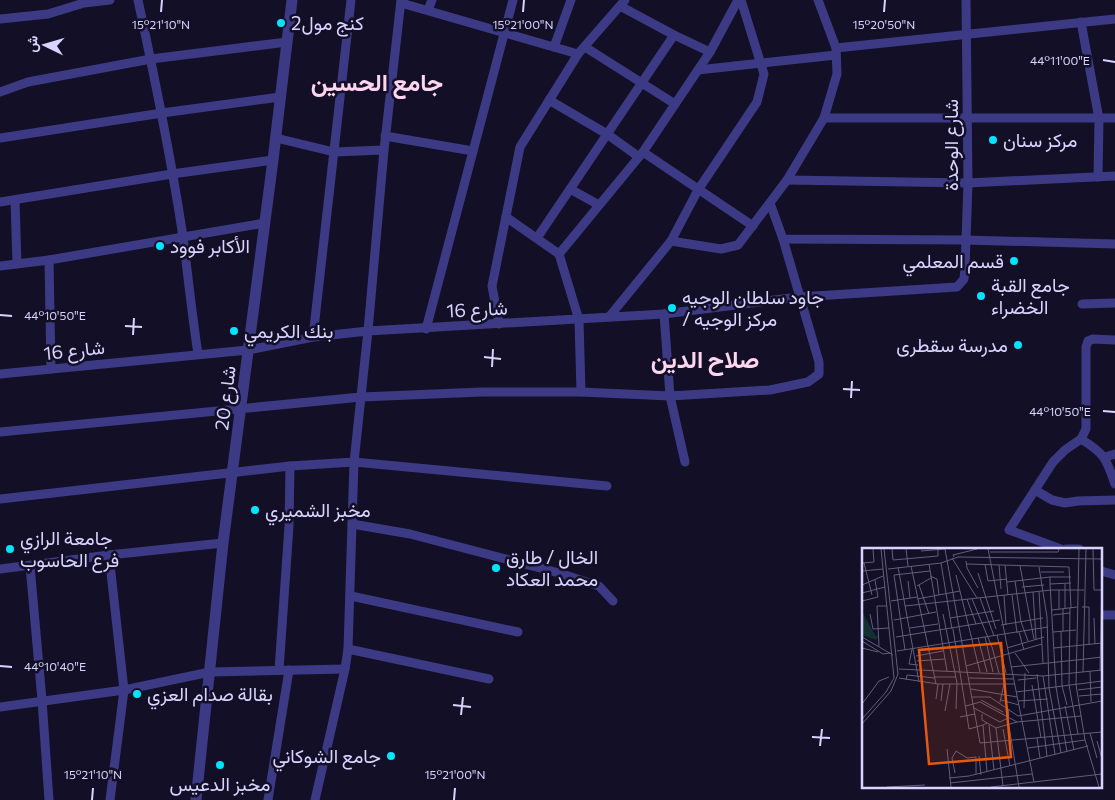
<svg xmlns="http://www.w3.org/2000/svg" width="1115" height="800" viewBox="0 0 1115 800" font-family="Commissioner,Vazirmatn,sans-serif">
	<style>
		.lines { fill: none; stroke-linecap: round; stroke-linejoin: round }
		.minor { stroke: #3d3a85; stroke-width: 9 }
		.tertiary { stroke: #3d3a85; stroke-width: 11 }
		.ticks { fill: none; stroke: #d9d4ff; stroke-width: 2 }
		.poi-dot { fill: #00e5ff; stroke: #130f26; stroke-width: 2 }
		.labels { text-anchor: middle; stroke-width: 5; stroke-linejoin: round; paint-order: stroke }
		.poi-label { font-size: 19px; fill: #d9d4ff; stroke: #130f26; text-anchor: start }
		.street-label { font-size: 19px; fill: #d9d4ff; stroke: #130f26 }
		.district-label { font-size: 24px; font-weight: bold; fill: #ffd6f0; stroke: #130f26 }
		.inset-road { fill: none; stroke: #625e7d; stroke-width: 1 }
		.view { fill: #e8590c; fill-opacity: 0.15; stroke: #e8590c; stroke-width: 2.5 }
		.inset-edge { fill: none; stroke: #d9d4ff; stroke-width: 2.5 }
		.ticks-label { font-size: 12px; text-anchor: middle; fill: #d9d4ff; stroke: #130f26; stroke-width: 5; stroke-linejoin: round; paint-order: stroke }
	</style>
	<rect width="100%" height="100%" fill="#130f26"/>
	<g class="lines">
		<g class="minor">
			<path d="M138 0C155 79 171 157 183 237 188 276 192 315 198 354"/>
			<path d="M401 3 578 54"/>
			<path d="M620 6 674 35 710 52"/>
			<path d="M428 10 432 0"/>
			<path d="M0 19 48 14 84 3 110 0"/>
			<path d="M1081 22 1099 119 1098 177"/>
			<path d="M554 47 571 0"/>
			<path d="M585 47 675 104"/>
			<path d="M836 48 1115 19"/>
			<path d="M698 70 836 55"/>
			<path d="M0 92 28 82 151 59 287 42"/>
			<path d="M549 100 607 134 639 157"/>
			<path d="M824 118H1115"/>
			<path d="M385 136 473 151"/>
			<path d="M0 138 162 113 280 97"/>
			<path d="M276 138 334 152 384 150"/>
			<path d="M643 152 753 226"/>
			<path d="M787 180 968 183 1115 176"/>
			<path d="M570 189 599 205"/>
			<path d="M15 200 17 264"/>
			<path d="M0 202 172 174 273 160"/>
			<path d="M770 203 783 239 965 240 1115 244"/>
			<path d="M506 217 559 254"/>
			<path d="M537 238 674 35"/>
			<path d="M671 241 721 249 738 245 787 180 824 118 837 74 836 48 818 0"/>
			<path d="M49 260 51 369"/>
			<path d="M0 266 49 260 265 223"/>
			<path d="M1082 304 1115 303"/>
			<path d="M664 314 670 396 685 462"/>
			<path d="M609 317 671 241 698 190 757 102 764 74 741 0"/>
			<path d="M499 324 492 286 520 147 578 54 625 0"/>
			<path d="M426 329 513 0"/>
			<path d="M313 337 351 0"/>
			<path d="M0 374 248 350 313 337 368 331 664 314 799 297 957 287 964 279 965 268 968 183 966 0"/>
			<path d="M581 392 579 320 559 254 643 152 710 52 738 0"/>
			<path d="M0 432 361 397 482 392H581L670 396 770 390 808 382 819 374V362L783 239"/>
			<path d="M1081 439C1105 454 1106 458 1115 484"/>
			<path d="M1105 457 1115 454"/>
			<path d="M1035 490 1052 500 1065 503 1078 501 1115 500"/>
			<path d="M0 499 290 466 354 462 607 486"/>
			<path d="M352 524 410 534 559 573 599 586 613 601"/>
			<path d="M1061 549 1009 530 1053 462 1065 450 1081 439 1086 429V347L1088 341 1093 339 1115 340"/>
			<path d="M1066 549H1079"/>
			<path d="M109 555 124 690 110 800"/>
			<path d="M30 566 42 700 49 800"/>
			<path d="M0 569 109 555 223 543"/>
			<path d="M1101 571 1115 575"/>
			<path d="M351 596 518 632"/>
			<path d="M1101 615H1115"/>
			<path d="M348 649 489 679"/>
			<path d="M279 670 289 526 290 466"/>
			<path d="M0 707 124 690 210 672 345 669"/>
			<path d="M268 800 289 670"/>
			<path d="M315 800 345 669 348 649 354 462 368 331 384 150 401 0"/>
		</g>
		<path class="tertiary" d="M196 800 223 543 273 160 292 0"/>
	</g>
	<path class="ticks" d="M161 12 162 0M523 12 524 0M884 12 885 0M1103 60 1115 62M0 315 12 316M125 326 142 327M133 335 134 318M484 357 501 359M492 367 493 349M843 389 860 390M851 398 852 381M1103 411 1115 412M0 666 12 667M453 705 471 707M461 715 463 697M812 737 830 738M820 746 822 729M92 800 93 788M454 800 455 788"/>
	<g class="poi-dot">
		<circle cx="281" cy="23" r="5"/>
		<circle cx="993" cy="140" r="5"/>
		<circle cx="160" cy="246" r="5"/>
		<circle cx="1014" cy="261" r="5"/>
		<circle cx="981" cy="296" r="5"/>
		<circle cx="672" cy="308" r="5"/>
		<circle cx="234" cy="331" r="5"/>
		<circle cx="1018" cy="345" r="5"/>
		<circle cx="255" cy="510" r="5"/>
		<circle cx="10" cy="549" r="5"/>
		<circle cx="496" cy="568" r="5"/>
		<circle cx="137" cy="694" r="5"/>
		<circle cx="391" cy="756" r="5"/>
		<circle cx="220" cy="765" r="5"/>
	</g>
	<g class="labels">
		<g class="poi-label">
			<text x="291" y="30">كنج مول2</text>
			<text x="1003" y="147">مركز سنان</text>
			<text x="170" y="253">الأكابر فوود</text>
			<text x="1004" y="268" text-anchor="end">قسم المعلمي</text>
			<text x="991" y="292">جامع القبة<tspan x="991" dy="22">الخضراء</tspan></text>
			<text x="682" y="304">جاود سلطان الوجيه<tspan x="682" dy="22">/ مركز الوجيه</tspan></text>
			<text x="244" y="338">بنك الكريمي</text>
			<text x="1008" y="352" text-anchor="end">مدرسة سقطرى</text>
			<text x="265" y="517">مخبز الشميري</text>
			<text x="20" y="545">جامعة الرازي<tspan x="20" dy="22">فرع الحاسوب</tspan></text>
			<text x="506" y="564">الخال / طارق<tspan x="506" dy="22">محمد العكاد</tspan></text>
			<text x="147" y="701">بقالة صدام العزي</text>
			<text x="381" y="763" text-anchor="end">جامع الشوكاني</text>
			<text x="220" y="791" text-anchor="middle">مخبز الدعيس</text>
		</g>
		<g class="street-label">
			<text transform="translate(951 145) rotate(-90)" y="7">شارع الوحدة</text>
			<text transform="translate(477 309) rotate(-3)" y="7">شارع 16</text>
			<text transform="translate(74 350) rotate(-6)" y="7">شارع 16</text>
			<text transform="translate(225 398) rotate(-83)" y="7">شارع 20</text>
		</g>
		<g class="district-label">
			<text x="377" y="91">جامع الحسين</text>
			<text x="705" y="368">صلاح الدين</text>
		</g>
	</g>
	<g transform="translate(862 548)">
		<rect width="240" height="240" fill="#130f26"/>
		<path d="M0 64 14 88 17 87 14 92 0 87Z" fill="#12302f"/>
		<path class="inset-road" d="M30 1 31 12 76 8V1M44 1 46 18M83 1 118 195 240 184M126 1 172 234M217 1 214 137 223 192 237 239M231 1 232 42H240M59 3 83 1M128 4H196L197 1M92 9 91 7 115 1M90 10 115 50M104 13 105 20 116 40M0 15 12 14 11 1M2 15 10 47M79 15 90 81M67 16 85 123M105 16 207 19 209 60M123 16 126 33 145 31M137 17 139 41M143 17 146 47M49 18 74 136M158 18 172 91M36 19 57 134M177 19 185 69 187 140 199 205M26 21 79 15 96 9 240 11M0 23 21 21M179 24H202M116 25 134 81M94 27 118 124M68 28 75 31 77 47M46 33 48 50M153 33 159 74 166 93M145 34 188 29M188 36 209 35M203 36V60M0 37 21 28M57 37 67 66M55 38 69 30M160 39 182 37M197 42V61M171 44 174 91M177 44 181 115M0 45 23 39M142 47 144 77M150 47 155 85M118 50 132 88M55 51 98 43M105 51 114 76M110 51 130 99 137 125M0 53 16 49 13 32M29 53 55 49M43 58 189 42H222M220 59H227V97M208 60 207 137 216 186M201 61V83M190 62 215 59M8 66 11 81 27 80M81 66 95 135 94 161M191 67 208 65M88 70 132 63M232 70 233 96M32 72 74 64M139 77 181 70M48 80 76 76M91 81 107 181 121 177M199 83 200 138 205 157M157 84 162 102M191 84 214 82M135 87 144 125M0 89 31 107M34 89 138 72M123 89 131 124M116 90 125 124M0 93 21 106 28 105M17 98 15 58H25M0 100 16 104M145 100 182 89M192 100 240 95M50 101 47 116 56 117M43 102 32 27 68 23M35 103 186 79M153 105 167 125M54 108 81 103M215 112 240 109M55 113 83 111M104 118 180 96M149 119 214 112M37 121 181 128 240 122M238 122 240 29M228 123 229 154M221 124 224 1M175 126 185 208M181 128 193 206M73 129H94M37 130 76 136H153M107 130 151 131M44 132 45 127 73 130M156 132 174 130M170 137 179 190M109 141 155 149M216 142 240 139M154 144 240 133M217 148 240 146M110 149H128L156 168 240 153M74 151 76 136M119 152 141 164M139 152 157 157M79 153 81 136M156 153 186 151M138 154 142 136M0 156 17 133 27 129M104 158 118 154 155 174 219 168M203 158 212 202M112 160 138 174 146 170 147 161M162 160 163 125M83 163 88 136M120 166V172L134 180 155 174M98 169 113 166M0 171 24 144 32 130 19 1M0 176 29 143 36 126 22 1M127 177 132 222M147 178 157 239M134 180 141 238M141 181 148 218M228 185 235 210M175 190 178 210M235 193 240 211M166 200 223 192M85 201 89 239M205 204 194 139 188 36V29H209M117 208 119 227M90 210 94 203 105 210 114 209V226M90 210 93 225M125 224 121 177 125 175M87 230 107 228 226 198M88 235 170 226M25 239 63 237M129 239 240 226"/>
		<path class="view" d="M139 95 149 209 67 216 57 102Z"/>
		<rect width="240" height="240" class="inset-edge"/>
	</g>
	<g class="ticks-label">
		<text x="161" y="29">15°21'10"N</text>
		<text x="523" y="29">15°21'00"N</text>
		<text x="884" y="29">15°20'50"N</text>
		<text x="1060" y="65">44°11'00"E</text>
		<text x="55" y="320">44°10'50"E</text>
		<text x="1060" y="416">44°10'50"E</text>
		<text x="55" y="671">44°10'40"E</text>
		<text x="93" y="779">15°21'10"N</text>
		<text x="455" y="779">15°21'00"N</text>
	</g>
	<g transform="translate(45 45) rotate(275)" stroke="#130f26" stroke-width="4" paint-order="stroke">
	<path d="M0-4L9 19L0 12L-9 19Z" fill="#d9d4ff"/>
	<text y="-8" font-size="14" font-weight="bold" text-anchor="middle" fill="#d9d4ff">ش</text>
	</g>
</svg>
